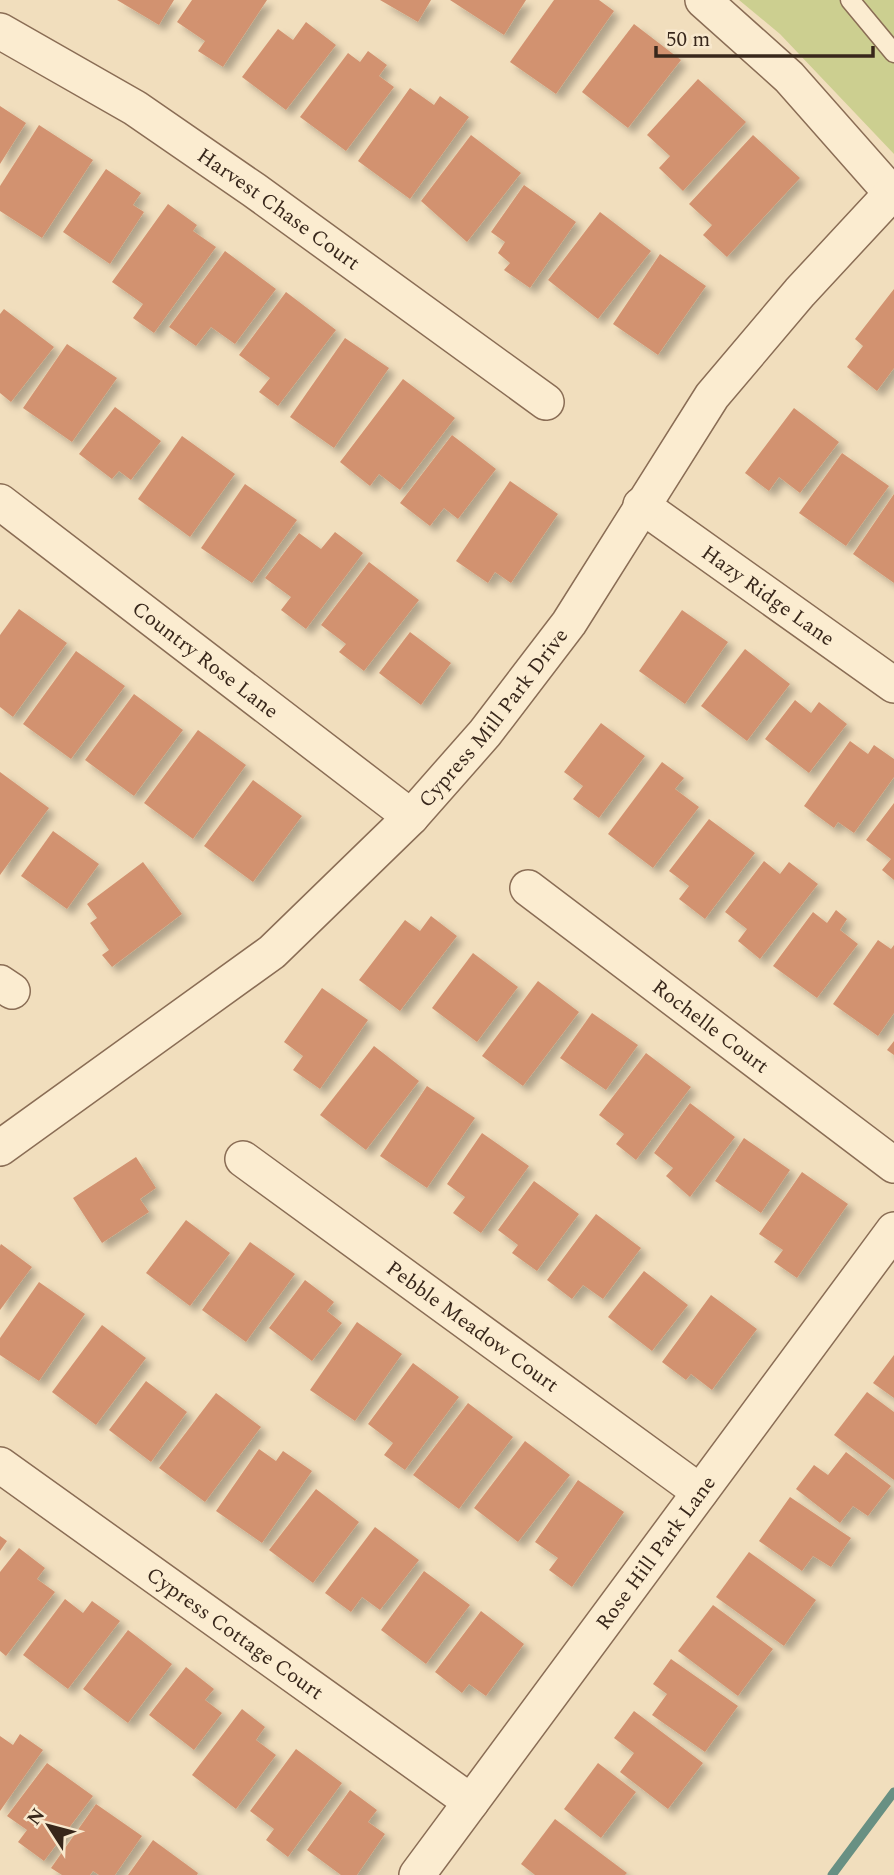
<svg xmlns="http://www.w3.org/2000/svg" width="894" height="1875" viewBox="0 0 894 1875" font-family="Spectral,serif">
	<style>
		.green { fill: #cccf90 }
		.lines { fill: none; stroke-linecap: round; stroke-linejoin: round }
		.stream { stroke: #689083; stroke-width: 9 }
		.building { fill: #d29270; filter: url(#shadow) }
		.service-casing { stroke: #8a6d55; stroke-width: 21 }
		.minor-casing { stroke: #8a6d55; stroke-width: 38 }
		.service { stroke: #fbecd0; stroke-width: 18 }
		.minor { stroke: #fbecd0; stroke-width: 35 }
		.labels { text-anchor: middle; stroke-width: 6; stroke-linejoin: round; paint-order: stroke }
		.street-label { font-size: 21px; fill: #38271b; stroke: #f8e8cd }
	</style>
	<defs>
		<filter id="shadow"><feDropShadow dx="6" dy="6" stdDeviation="3.5" flood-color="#0004"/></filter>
	</defs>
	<rect width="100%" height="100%" fill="#f1debd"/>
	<path class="green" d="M739 0H894V154L780 34Z"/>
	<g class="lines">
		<path class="stream" d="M832 1875 894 1792"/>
	</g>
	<g class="building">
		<path d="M117 0H174L159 25Z"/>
		<path d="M192 0H267L223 67 198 51 205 41 177 22Z"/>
		<path d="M380 0H431L418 22Z"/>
		<path d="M450 0H526L504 35Z"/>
		<path d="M554 0H599L614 11 556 94 510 62Z"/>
		<path d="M306 22 336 45 286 110 242 77 278 29 293 40Z"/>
		<path d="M634 24 681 60 628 128 582 92Z"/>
		<path d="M368 51 387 65 379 76 394 87 346 151 300 117 348 53 360 62Z"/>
		<path d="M698 79 746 122 683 191 659 168 670 156 647 135Z"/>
		<path d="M410 88 434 105 440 96 469 117 410 199 358 161Z"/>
		<path d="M0 106 26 123 0 164Z"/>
		<path d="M39 125 93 160 42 238 0 211V186Z"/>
		<path d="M471 135 521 173 467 242 421 201Z"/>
		<path d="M753 135 800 178 727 257 703 235 712 225 689 204Z"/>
		<path d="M106 169 141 193 133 205 144 212 110 264 63 232Z"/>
		<path d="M524 185 576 222 530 288 504 270 510 263 498 253 505 242 491 232Z"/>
		<path d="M168 204 197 225 193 231 216 247 154 333 133 318 143 304 112 282Z"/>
		<path d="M600 212 651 251 598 319 548 280Z"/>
		<path d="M225 251 276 289 235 344 211 327 196 346 169 327Z"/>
		<path d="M660 254 706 286 658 355 613 324Z"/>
		<path d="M894 289V368L877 391 847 367 863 346 855 339Z"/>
		<path d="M286 292 336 330 278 406 259 392 270 378 239 355Z"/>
		<path d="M4 309 54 347 11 402 0 393V314Z"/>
		<path d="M345 338 389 368 334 448 290 417Z"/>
		<path d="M67 344 117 378 72 442 23 408Z"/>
		<path d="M403 379 455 418 400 490 379 474 370 486 340 462Z"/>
		<path d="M115 407 161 441 131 480 119 471 112 479 79 454Z"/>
		<path d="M794 408 839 442 800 493 779 477 769 491 745 473Z"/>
		<path d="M452 435 496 469 458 519 444 508 430 526 400 503Z"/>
		<path d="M182 436 235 474 190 537 138 499Z"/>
		<path d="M842 453 889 486 846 546 799 513Z"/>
		<path d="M510 481 558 514 511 583 495 572 488 583 456 561Z"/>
		<path d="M245 484 297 520 252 583 201 548Z"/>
		<path d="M894 494V583L853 554Z"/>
		<path d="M335 532 363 553 306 629 281 610 291 597 265 578 299 533 321 549Z"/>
		<path d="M369 562 419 600 364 671 339 652 346 644 321 625Z"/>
		<path d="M19 609 67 643 13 717 0 707V635Z"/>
		<path d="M682 610 728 642 685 704 639 671Z"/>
		<path d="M410 632 451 663 421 705 379 673Z"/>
		<path d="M745 649 790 684 747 741 701 706Z"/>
		<path d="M76 651 125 686 71 759 23 724Z"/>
		<path d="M134 694 183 730 134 796 85 760Z"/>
		<path d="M795 700 811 713 819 702 847 724 809 773 765 739Z"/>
		<path d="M601 723 645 756 599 818 573 799 583 786 564 772Z"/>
		<path d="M198 730 246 765 193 839 144 803Z"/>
		<path d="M850 741 868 754 874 745 894 759V777L854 833 838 822 834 828 804 806Z"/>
		<path d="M662 762 684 778 675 789 699 807 653 868 608 834Z"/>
		<path d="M0 772 49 808 0 875Z"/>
		<path d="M253 780 302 816 253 882 204 846Z"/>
		<path d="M894 803V880L882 870 891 859 866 840Z"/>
		<path d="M709 819 755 853 705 919 679 899 689 886 669 871Z"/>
		<path d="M53 831 99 864 67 909 21 876Z"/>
		<path d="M764 861 780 874 789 862 818 884 760 959 738 941 747 929 725 912Z"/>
		<path d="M143 862 182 914 112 967 102 955 109 950 90 923 97 918 87 904Z"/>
		<path d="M836 910 847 919 840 930 858 944 817 998 773 966 813 912 827 923Z"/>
		<path d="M431 916 457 936 400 1011 359 980 405 920 420 931Z"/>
		<path d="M878 940 891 949 894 945V1013L878 1036 833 1004Z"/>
		<path d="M473 953 518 987 477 1042 432 1008Z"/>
		<path d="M538 981 579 1012 523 1086 482 1056Z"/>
		<path d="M322 988 368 1020 320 1089 293 1070 303 1056 284 1042Z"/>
		<path d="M592 1013 638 1045 606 1090 560 1058Z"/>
		<path d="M894 1041V1055L887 1050Z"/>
		<path d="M374 1046 419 1081 366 1150 320 1115Z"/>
		<path d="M646 1053 691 1087 636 1160 616 1144 624 1134 599 1115Z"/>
		<path d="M427 1086 475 1118 427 1188 380 1156Z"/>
		<path d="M690 1103 735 1137 690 1197 666 1176 673 1168 654 1153Z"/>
		<path d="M482 1133 529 1166 481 1233 453 1213 465 1197 447 1184Z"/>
		<path d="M744 1138 790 1170 761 1213 715 1181Z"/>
		<path d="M136 1157 156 1188 140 1199 149 1212 102 1243 73 1198Z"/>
		<path d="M802 1172 848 1204 797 1278 774 1262 783 1250 759 1234Z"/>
		<path d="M534 1181 579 1214 537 1271 512 1253 518 1245 498 1230Z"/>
		<path d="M596 1214 641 1248 603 1299 583 1285 572 1299 547 1280Z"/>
		<path d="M186 1220 230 1253 190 1306 146 1273Z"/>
		<path d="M250 1242 295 1274 246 1342 202 1310Z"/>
		<path d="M1 1244 32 1267 0 1310V1246Z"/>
		<path d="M644 1271 688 1305 652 1351 608 1317Z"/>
		<path d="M305 1280 334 1302 327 1311 342 1323 312 1361 269 1328Z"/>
		<path d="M39 1282 85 1314 39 1381 0 1355V1338Z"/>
		<path d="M711 1295 757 1329 712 1390 691 1374 686 1380 662 1362Z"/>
		<path d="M357 1322 402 1354 355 1421 310 1390Z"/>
		<path d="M102 1325 146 1358 96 1425 52 1392Z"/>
		<path d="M894 1355V1398L873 1383Z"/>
		<path d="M413 1363 459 1397 405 1470 384 1455 393 1443 368 1424Z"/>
		<path d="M146 1381 187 1412 151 1462 109 1430Z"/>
		<path d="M867 1392 894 1412V1480L834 1435Z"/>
		<path d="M216 1393 261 1427 205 1502 159 1468Z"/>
		<path d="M468 1403 513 1437 459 1509 413 1475Z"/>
		<path d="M525 1441 570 1475 518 1542 474 1508Z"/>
		<path d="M259 1449 276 1461 283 1451 312 1471 262 1543 216 1511Z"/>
		<path d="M846 1452 891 1486 868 1516 853 1506 840 1523 796 1489 814 1465 828 1475Z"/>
		<path d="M578 1480 624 1512 572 1587 549 1570 558 1558 535 1542Z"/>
		<path d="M316 1489 359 1522 313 1583 269 1550Z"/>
		<path d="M790 1497 851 1538 831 1567 813 1556 802 1571 759 1541Z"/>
		<path d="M375 1527 419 1560 380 1610 362 1597 351 1612 325 1593Z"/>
		<path d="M0 1536 7 1541 0 1551Z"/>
		<path d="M19 1548 45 1568 37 1579 55 1592 6 1656 0 1651V1572Z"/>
		<path d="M749 1552 816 1600 784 1646 716 1597Z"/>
		<path d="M424 1571 470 1605 426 1664 381 1630Z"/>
		<path d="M65 1599 83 1613 92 1601 120 1621 68 1689 23 1655Z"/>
		<path d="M713 1605 773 1649 738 1696 678 1651Z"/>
		<path d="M481 1611 524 1644 486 1696 469 1684 462 1693 435 1672Z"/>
		<path d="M128 1630 172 1664 128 1723 83 1689Z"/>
		<path d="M671 1659 738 1706 705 1752 652 1715 667 1694 653 1684Z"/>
		<path d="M186 1667 214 1689 205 1700 222 1713 194 1750 149 1715Z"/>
		<path d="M242 1709 265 1727 256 1740 276 1755 236 1809 192 1775Z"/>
		<path d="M634 1711 703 1763 668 1809 620 1772 634 1753 614 1738Z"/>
		<path d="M20 1734 43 1750 0 1811V1736L13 1745Z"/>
		<path d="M296 1749 342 1783 288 1857 266 1840 274 1829 250 1811Z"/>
		<path d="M47 1763 93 1796 44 1861 18 1842 27 1830 7 1816Z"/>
		<path d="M598 1763 636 1792 601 1838 564 1809Z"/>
		<path d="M350 1790 377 1810 368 1822 385 1834 357 1875H341L307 1850Z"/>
		<path d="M96 1804 142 1836 115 1875H99L93 1871 90 1875H62L51 1868Z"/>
		<path d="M555 1819 627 1873 625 1875H535L521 1864Z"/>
		<path d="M153 1840 198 1873 197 1875H128Z"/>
	</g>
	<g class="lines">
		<g class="service-casing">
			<path id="service" d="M850 0 894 53"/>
		</g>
		<g class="minor-casing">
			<g id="minor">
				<path d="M703 0 789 77 894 196"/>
				<path id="s1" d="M0 31 135 108 254 190 546 402"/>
				<path id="s2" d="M0 502 411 817"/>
				<path id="s3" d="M641 505 894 685"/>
				<path id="s4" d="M528 888 894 1165"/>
				<path d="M0 983 12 991"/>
				<path id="s5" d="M0 1148 272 952 411 817 485 733 569 623 712 396 800 292 891 194"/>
				<path id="s6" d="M243 1159 700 1492"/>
				<path id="s7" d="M0 1465 471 1802"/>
				<path id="s8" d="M417 1875 894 1230"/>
			</g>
		</g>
		<use href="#service" class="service"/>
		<use href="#minor" class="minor"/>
	</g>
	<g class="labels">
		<g class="street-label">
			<text dy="7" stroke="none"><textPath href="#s1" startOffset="331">Harvest Chase Court</textPath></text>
			<text dy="7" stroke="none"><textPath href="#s3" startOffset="156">Hazy Ridge Lane</textPath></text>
			<text dy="7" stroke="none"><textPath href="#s2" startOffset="259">Country Rose Lane</textPath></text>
			<text dy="7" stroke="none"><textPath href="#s5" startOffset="658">Cypress Mill Park Drive</textPath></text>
			<text dy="7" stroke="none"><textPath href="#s4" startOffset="229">Rochelle Court</textPath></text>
			<text dy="7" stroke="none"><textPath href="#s6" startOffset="284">Pebble Meadow Court</textPath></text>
			<text dy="7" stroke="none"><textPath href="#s8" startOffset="401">Rose Hill Park Lane</textPath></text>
			<text dy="7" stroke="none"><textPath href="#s7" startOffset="289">Cypress Cottage Court</textPath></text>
		</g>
	</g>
	<g transform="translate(49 1826) rotate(306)" stroke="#f8e8cd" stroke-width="5" paint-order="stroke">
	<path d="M0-5L12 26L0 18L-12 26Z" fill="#38271b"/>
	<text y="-10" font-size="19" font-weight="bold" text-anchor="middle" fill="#38271b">N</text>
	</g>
	<path d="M656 46v10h217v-10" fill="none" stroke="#38271b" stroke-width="3.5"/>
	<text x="666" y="46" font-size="21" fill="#38271b" stroke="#f8e8cd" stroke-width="5" paint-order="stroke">50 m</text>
</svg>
